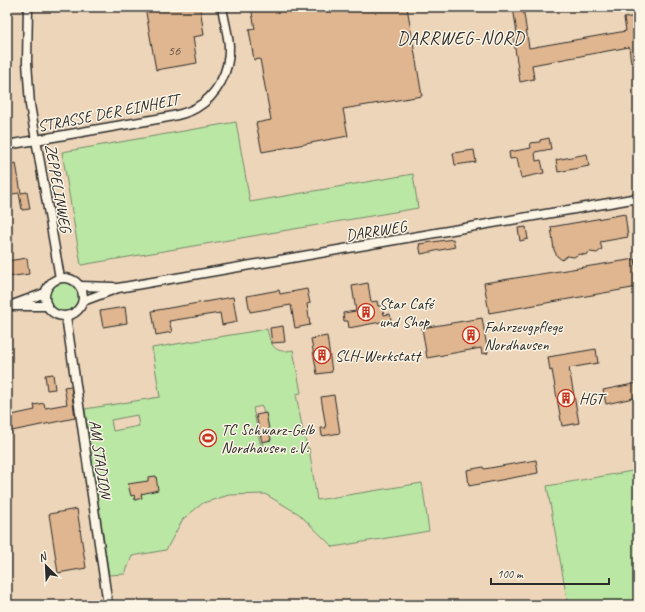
<svg xmlns="http://www.w3.org/2000/svg" width="645" height="612" viewBox="0 0 645 612" font-family="Caveat,sans-serif">
	<style>
		.built { fill: #edd5b9 }
		.green { fill: #bbe7a5; stroke: #738968; fill-rule: evenodd }
		.building { fill: #dfb68f; stroke: #2b2b2b }
		.lines { fill: none; stroke-linecap: round; stroke-linejoin: round }
		.minor-casing { stroke: #2b2b2b; stroke-width: 11 }
		.minor { stroke: #fcf5e5; stroke-width: 8 }
		.labels { text-anchor: middle; stroke-width: 3; stroke-linejoin: round; paint-order: stroke }
		.number-label { font-size: 14px; fill: #584e44 }
		.street-label { font-size: 16px; fill: #2b2b2b; stroke: #fcf5e5 }
		.poi-label { font-size: 16px; fill: #2b2b2b; stroke: #fcf5e5; text-anchor: start }
		.quarter-label { font-size: 18px; letter-spacing: 1px; fill: #2b2b2b; stroke: #fcf5e5 }
	</style>
	<rect width="100%" height="100%" fill="#f3e2cb"/>
	<filter id="ink" filterUnits="userSpaceOnUse"><feTurbulence type="fractalNoise" baseFrequency=".025" numOctaves="2"/><feDisplacementMap in="SourceGraphic" scale="8" xChannelSelector="R" yChannelSelector="G"/><feConvolveMatrix kernelMatrix="1 2 1 2 8 2 1 2 1" color-interpolation-filters="sRGB"/></filter>
	<g filter="url(#ink)">
		<path class="built" d="M7 7H638V470L547 486 568 605H7Z"/>
		<g class="green">
			<path d="M236 122 250 202 413 174 418 208 81 265 62 152Z"/>
			<circle cx="64" cy="297" r="16"/>
			<path d="M267 329C271 346 274 354 293 350L301 393 296 394 303 432H304L307 448H309L317 500 422 483 429 531 333 547 299 514 265 494 229 495 203 503 183 519 166 550 132 556 125 574 109 575 95 481 85 409 160 397 152 348ZM262 406 264 414H266L271 440 262 442 263 451 262 452 253 408ZM137 415 139 426 113 431 111 420Z"/>
			<path d="M638 470V605H568L547 486Z"/>
		</g>
		<g class="building">
			<path d="M145 7H200L204 35 193 37 197 63 156 70Z"/>
			<path d="M251 7H407L422 96 343 109 348 136 262 152 256 123 271 120 260 59 254 60 249 30 255 29Z"/>
			<path d="M513 7H523L529 48 626 31 624 18 638 16V62L631 63 629 47 532 65 534 79 520 82 513 35 517 34Z"/>
			<path d="M549 138 551 149 535 152 536 161 541 160 544 173 521 178 517 158 510 159 509 152 531 148 530 143 540 142V140Z"/>
			<path d="M474 150 476 162 455 165 453 153Z"/>
			<path d="M587 154 589 166 558 172 556 160Z"/>
			<path d="M16 163 21 193 27 192 30 209 22 210 19 193 7 195V165Z"/>
			<path d="M625 214 628 237 600 242 602 249 597 253 590 252 585 255 579 254 574 257 567 256 562 260 557 256 554 250 551 227Z"/>
			<path d="M526 227 528 239 520 241 518 228Z"/>
			<path d="M453 239 455 247 421 254 419 244Z"/>
			<path d="M27 258 29 274 7 277V261Z"/>
			<path d="M635 259 638 278V287L489 313 484 283Z"/>
			<path d="M368 283 371 302 377 301 378 306H382L384 315 390 314 391 320 349 328 348 321H344L343 313 356 311 352 286Z"/>
			<path d="M307 289 310 303 307 304 310 325 295 328 291 305 250 312 247 296 279 290 280 294Z"/>
			<path d="M233 297 237 322 222 325 220 313 169 321 172 332 156 335 152 311Z"/>
			<path d="M125 307 127 323 103 327 100 311Z"/>
			<path d="M482 318 488 353 482 354 481 348 427 358 422 328Z"/>
			<path d="M283 326 285 342 272 343 270 328Z"/>
			<path d="M327 336 332 372 317 374 311 339Z"/>
			<path d="M596 349 598 363 569 368 579 423 562 426 552 370 550 371 548 357Z"/>
			<path d="M53 374 55 389 47 390 45 375Z"/>
			<path d="M638 383V397L606 404 603 390Z"/>
			<path d="M71 386 75 418 7 432V416L35 410 34 405 44 403 45 408 67 404 64 387Z"/>
			<path d="M334 395 340 433 322 436 321 428H326L321 397Z"/>
			<path d="M266 413 271 440 262 442 256 415Z"/>
			<path d="M536 460 538 473 469 486 467 470 483 467 484 469Z"/>
			<path d="M156 476 158 490 141 494 142 498 135 500 134 495 131 496 128 484 148 481V477Z"/>
			<path d="M77 509 86 568 58 573 49 514Z"/>
		</g>
		<g class="lines">
			<g class="minor-casing">
				<g id="minor">
					<path d="M28 7 27 62 30 105 60 278"/>
					<path d="M7 145 163 118C174 116 186 114 196 108 217 96 230 71 229 46 228 33 224 20 222 7"/>
					<circle cx="64" cy="297" r="19"/>
					<path d="M80 286 113 287"/>
					<path d="M83 301 118 288 638 198"/>
					<path d="M14 306H47"/>
					<path d="M7 307 45 293"/>
					<path d="M66 316 108 605"/>
				</g>
			</g>
			<use href="#minor" class="minor"/>
		</g>
	</g>
	<defs>
		<g id="building-ring" transform="scale(0.9)"><circle r="9.5" fill="#fcf5e5" stroke="#c8321e" stroke-width="1.5"/><path d="M-4-6H4V6H1V3H-1V6H-4ZM-2.5-4.3h1.7v1.8h-1.7ZM.8-4.3h1.7v1.8H.8ZM-2.5-1h1.7V.8h-1.7ZM.8-1h1.7V.8H.8Z" fill="#c8321e"/></g>
		<g id="stadium-ring" transform="scale(0.9)"><circle r="9.5" fill="#fcf5e5" stroke="#c8321e" stroke-width="1.5"/><path d="M0-5a6.5 5 0 1 0 0 10a6.5 5 0 1 0 0-10ZM-3.5-1.8h7v3.6h-7Z" fill="#c8321e"/></g>
	</defs>
	<g fill-rule="evenodd">
		<use href="#building-ring" x="366" y="312"/>
		<use href="#building-ring" x="471" y="335"/>
		<use href="#building-ring" x="322" y="355"/>
		<use href="#building-ring" x="566" y="398"/>
		<use href="#stadium-ring" x="208" y="438"/>
	</g>
	<g class="labels">
		<g class="number-label">
			<text x="174" y="55">56</text>
		</g>
		<g class="street-label">
			<text transform="translate(108 112) rotate(-11)" y="6">STRASSE DER EINHEIT</text>
			<text transform="translate(59 188) rotate(80)" y="6">ZEPPELINWEG</text>
			<text transform="translate(376 230) rotate(-9)" y="6">DARRWEG</text>
			<text transform="translate(101 459) rotate(82)" y="6">AM STADION</text>
		</g>
		<g class="poi-label">
			<text x="379" y="309">Star Café<tspan x="379" dy="18">und Shop</tspan></text>
			<text x="484" y="332">Fahrzeugpflege<tspan x="484" dy="18">Nordhausen</tspan></text>
			<text x="335" y="361">SLH-Werkstatt</text>
			<text x="579" y="404">HGT</text>
			<text x="221" y="435">TC Schwarz-Gelb<tspan x="221" dy="18">Nordhausen e.V.</tspan></text>
		</g>
		<g class="quarter-label">
			<text x="461" y="44">DARRWEG-NORD</text>
		</g>
	</g>
	<rect width="645" height="612" fill="none" stroke="#fcf5e5" stroke-width="24"/>
	<rect x="12" y="12" width="621" height="588" fill="none" stroke="#2b2b2b" stroke-width="1.5" filter="url(#ink)"/>
	<g transform="translate(46 566) rotate(336)" stroke="#fcf5e5" stroke-width="3" paint-order="stroke">
	<path d="M0-3L7 15L0 10L-7 15Z" fill="#2b2b2b"/>
	<text y="-6" font-size="11" font-weight="bold" text-anchor="middle" fill="#2b2b2b">N</text>
	</g>
	<path d="M491 578v6h118v-6" fill="none" stroke="#2b2b2b" stroke-width="2"/>
	<text x="497" y="578" font-size="12" fill="#2b2b2b" stroke="#fcf5e5" stroke-width="3" paint-order="stroke">100 m</text>
</svg>
